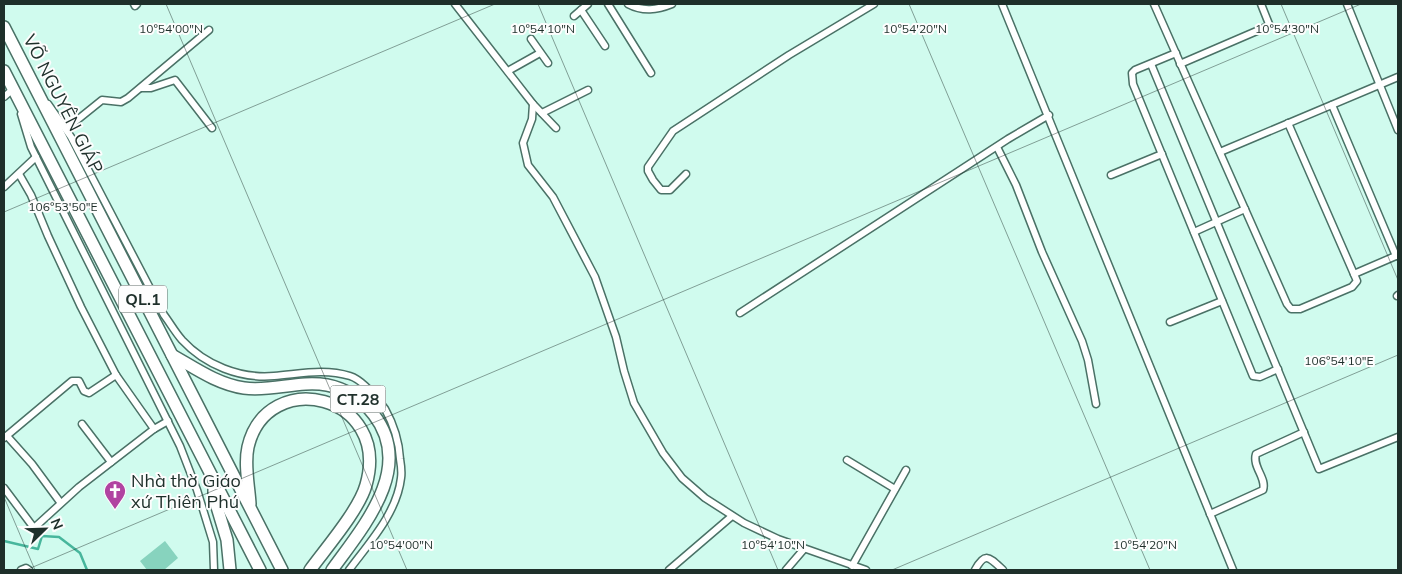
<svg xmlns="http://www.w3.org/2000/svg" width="1402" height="574" viewBox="0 0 1402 574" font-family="Mulish,sans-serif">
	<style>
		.green { fill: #87d3be }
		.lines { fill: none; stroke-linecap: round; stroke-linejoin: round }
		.stream { stroke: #47b69c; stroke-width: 2.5 }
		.street-casing { stroke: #4a7166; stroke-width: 9 }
		.highway-casing { stroke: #4a7166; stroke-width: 14 }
		.street { stroke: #fff; stroke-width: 6 }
		.highway { stroke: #fff; stroke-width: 11 }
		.ticks { fill: none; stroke: #1e2f2a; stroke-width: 1; stroke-opacity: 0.45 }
		.labels { text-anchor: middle; stroke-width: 4; stroke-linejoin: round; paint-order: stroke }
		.shield { fill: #fdfdfd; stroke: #616d69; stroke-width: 1 }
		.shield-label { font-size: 16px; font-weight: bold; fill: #1e2f2a }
		.street-label { font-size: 18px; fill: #1e2f2a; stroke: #fdfdfd }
		.poi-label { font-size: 18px; fill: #1e2f2a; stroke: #fdfdfd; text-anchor: start }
		.ticks-label { font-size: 12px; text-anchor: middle; fill: #1e2f2a; stroke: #fdfdfd; stroke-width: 4; stroke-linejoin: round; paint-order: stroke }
	</style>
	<rect width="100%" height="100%" fill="#d0fbee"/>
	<path class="green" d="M165 541 178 558 164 570H147L140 561Z"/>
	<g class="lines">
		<path class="stream" d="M4 541 38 549 42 536 59 537 80 553 87 570"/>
		<g class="street-casing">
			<g id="street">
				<path d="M134 4 135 6 137 4"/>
				<path d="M455 4 533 104 532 119 523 143 528 165 553 197 595 277 616 337 624 371 634 403 663 453 682 478 705 498 744 523 778 539 866 570"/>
				<path d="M608 4 651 73"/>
				<path d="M628 4C643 12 657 10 672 4"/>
				<path d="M1002 4 1233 570"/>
				<path d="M1154 4 1287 304 1291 309H1300L1352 287 1357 281 1288 123"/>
				<path d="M1347 4 1398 130"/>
				<path d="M581 10 605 46"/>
				<path d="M574 16 588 4"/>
				<path d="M531 39 548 63"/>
				<path d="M1176 53 1135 70 1132 73 1133 84 1253 376 1260 377 1278 369"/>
				<path d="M1151 64 1319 469 1398 437"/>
				<path d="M1180 64 1266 27 1269 24 1261 4"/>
				<path d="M508 71 540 53"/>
				<path d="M141 88H151L175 80 212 128"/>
				<path d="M4 97 13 89"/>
				<path d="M48 104 71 137 164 315C170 323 175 332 182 340 205 365 240 379 274 376 300 374 324 368 350 376 363 380 377 398 385 409 394 425 399 441 400 459 401 465 402 472 401 478 397 513 369 543 349 570"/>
				<path d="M533 104 556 128"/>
				<path d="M1332 105 1396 256"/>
				<path d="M542 113 588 90"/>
				<path d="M21 114 31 147 180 446 197 490 213 542 214 570"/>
				<path d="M66 129 102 100 121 102 128 98 209 30"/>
				<path d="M997 147 1016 185 1042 252 1082 341 1088 360 1096 404"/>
				<path d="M1220 152 1398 77"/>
				<path d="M19 174 31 195 48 236 81 307 116 375 154 429"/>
				<path d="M686 174 670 190H661L653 180 648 171V167L673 131 789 55 874 4"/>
				<path d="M1111 175 1162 154"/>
				<path d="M4 187 36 157"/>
				<path d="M1194 232 1245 209"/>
				<path d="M1354 274 1398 255"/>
				<path d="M1397 296 1398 295"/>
				<path d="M740 313 1008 139 1049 115"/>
				<path d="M1170 322 1222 301"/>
				<path d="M82 424 111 462"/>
				<path d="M7 436 32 464 60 502"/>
				<path d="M4 438 72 381H79L84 391 89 393 116 375"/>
				<path d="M847 460 895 489"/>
				<path d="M4 488 34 528 79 487 154 429 168 421"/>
				<path d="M1210 514 1263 490C1267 478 1252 467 1256 454L1304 432"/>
				<path d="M852 566 906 470"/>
				<path d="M21 570 26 568 29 570"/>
				<path d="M669 570 732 516"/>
				<path d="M786 570 804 549"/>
				<path d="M975 570C985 551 989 557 1003 570"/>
			</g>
		</g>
		<g class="highway-casing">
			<g id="highway">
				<path d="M4 27 282 570"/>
				<path d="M4 71 260 570"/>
				<path d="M172 355C195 368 217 384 244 388 272 392 299 380 327 385 347 389 362 399 374 415 415 468 363 527 332 570"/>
				<path d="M214 488V497L227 540 230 570"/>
				<path d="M250 504C249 486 244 465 248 447 267 366 392 394 366 485 359 510 326 548 310 570"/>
			</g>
		</g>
		<use href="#street" class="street"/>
		<use href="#highway" class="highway"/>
	</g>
	<path class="ticks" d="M166 4 407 570M538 4 778 570M909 4 1150 570M1281 4 1398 280M4 212 495 4M4 497 35 570M26 570 1361 4M892 570 1398 355"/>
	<defs>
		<g id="church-pin" transform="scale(1.125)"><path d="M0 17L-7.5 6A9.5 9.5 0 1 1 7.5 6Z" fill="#b143a1" stroke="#fdfdfd"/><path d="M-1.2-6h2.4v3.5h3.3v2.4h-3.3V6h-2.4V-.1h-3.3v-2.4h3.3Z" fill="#fff"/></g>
	</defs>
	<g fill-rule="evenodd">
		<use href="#church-pin" x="115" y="491"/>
	</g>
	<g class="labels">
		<g class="shield">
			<rect x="119" y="285.5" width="48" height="27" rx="4"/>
			<rect x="330.5" y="385.5" width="55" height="27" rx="4"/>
		</g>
		<g class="shield-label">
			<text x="143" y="305">QL.1</text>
			<text x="358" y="405">CT.28</text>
		</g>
		<g class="street-label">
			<text transform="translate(63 104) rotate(63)" y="6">VÕ NGUYÊN GIÁP</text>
		</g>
		<g class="poi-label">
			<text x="131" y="487">Nhà thờ Giáo<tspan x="131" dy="21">xứ Thiên Phú</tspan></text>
		</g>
	</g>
	<g class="ticks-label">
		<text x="171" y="33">10°54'00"N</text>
		<text x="543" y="33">10°54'10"N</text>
		<text x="915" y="33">10°54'20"N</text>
		<text x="1287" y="33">10°54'30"N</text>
		<text x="63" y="211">106°53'50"E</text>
		<text x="1339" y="365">106°54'10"E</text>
		<text x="401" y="549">10°54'00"N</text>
		<text x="773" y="549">10°54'10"N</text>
		<text x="1145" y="549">10°54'20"N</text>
	</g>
	<rect width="1402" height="574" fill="none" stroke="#1e2f2a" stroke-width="10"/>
	<g transform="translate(45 529) rotate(67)" stroke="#fdfdfd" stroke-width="4" paint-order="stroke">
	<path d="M0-4L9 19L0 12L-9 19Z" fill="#1e2f2a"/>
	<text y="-8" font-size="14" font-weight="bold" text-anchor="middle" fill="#1e2f2a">N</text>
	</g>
</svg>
